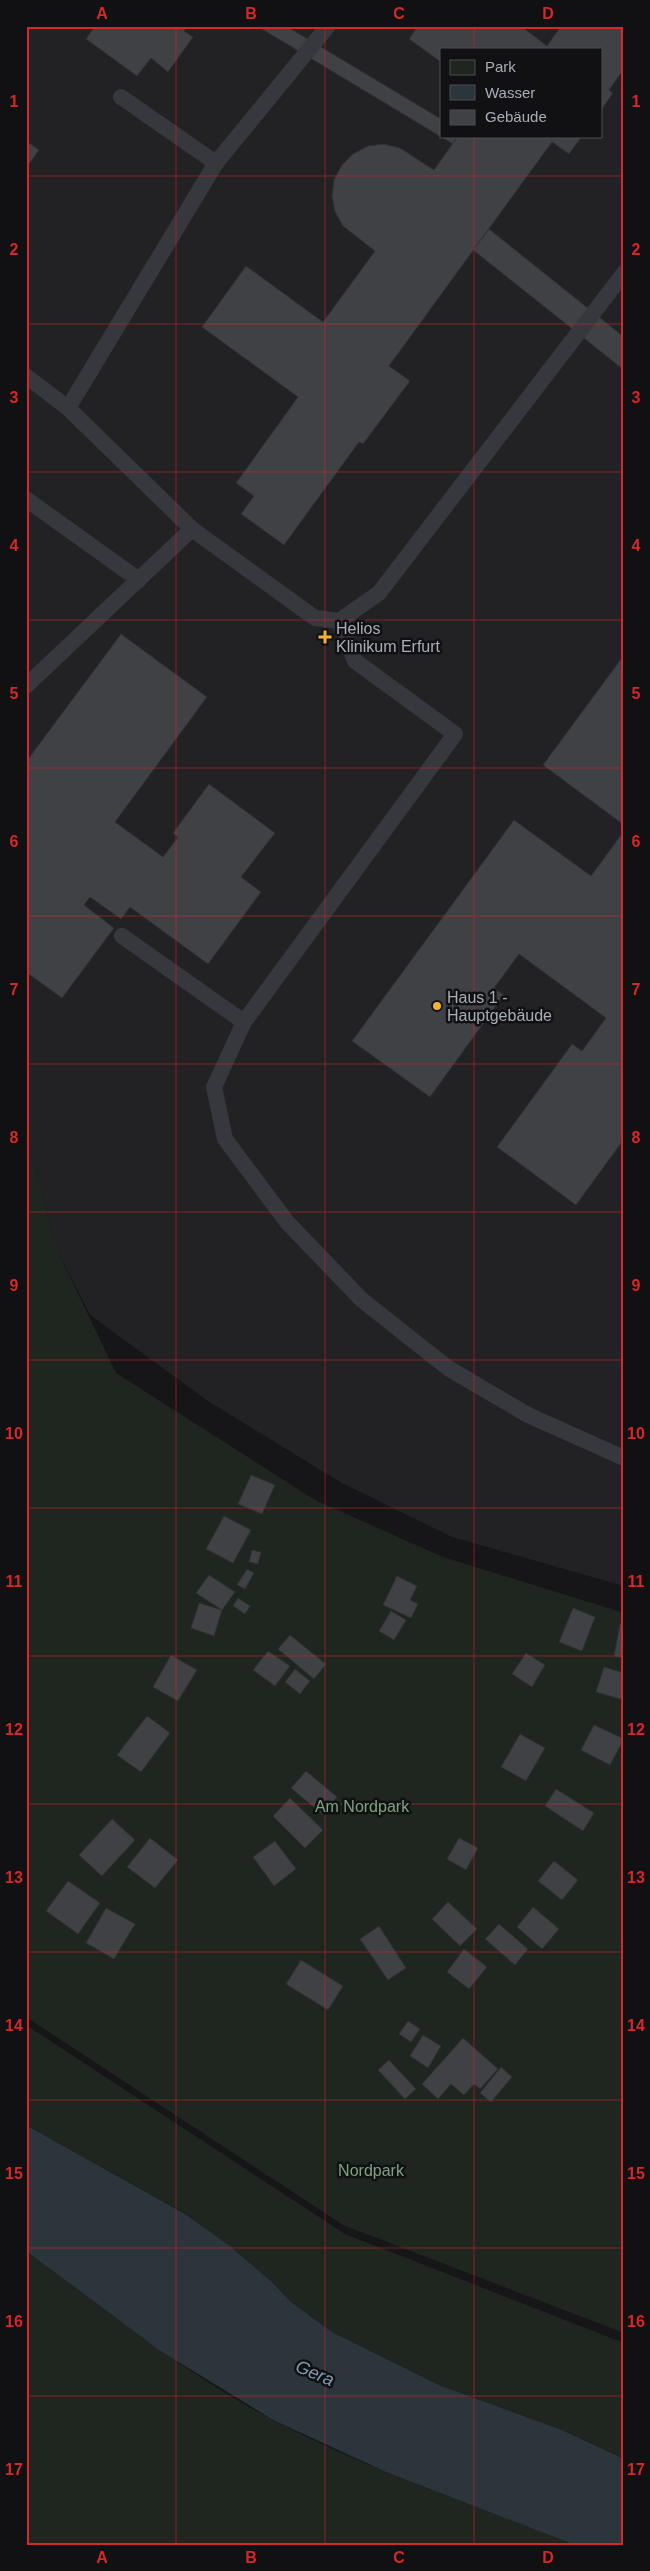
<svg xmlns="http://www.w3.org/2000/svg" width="650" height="2571" viewBox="0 0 650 2571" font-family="Helvetica,sans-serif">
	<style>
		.built { fill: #222225; fill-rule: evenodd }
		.green { fill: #1e261f }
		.water { fill: #2c353c }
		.building { fill: #404145; stroke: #303034 }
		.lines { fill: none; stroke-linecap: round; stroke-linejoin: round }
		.lane { stroke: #37383d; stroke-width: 16 }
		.grid { fill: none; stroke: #d62828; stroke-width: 1; stroke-opacity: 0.55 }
		.poi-dot { fill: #f2b134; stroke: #111113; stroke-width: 2 }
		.labels { text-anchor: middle; stroke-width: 5; stroke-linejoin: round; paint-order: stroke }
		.poi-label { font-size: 16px; fill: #a8adb8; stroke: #111113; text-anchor: start }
		.park-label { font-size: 16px; fill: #7fa381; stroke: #111113 }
		.water-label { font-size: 18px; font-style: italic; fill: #7f9bb3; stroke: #111113 }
		.neatline { fill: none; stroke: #d62828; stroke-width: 2 }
		.grid-label { font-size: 16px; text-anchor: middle; font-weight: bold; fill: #d62828 }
	</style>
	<rect width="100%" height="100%" fill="#161618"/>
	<path class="built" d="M26 26H624V1586L452 1537 340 1482 208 1401 90 1315 59 1254 26 1137ZM441 49H601V136H441Z"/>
	<g class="green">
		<path d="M26 1137 59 1254 116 1373 315 1500 443 1557 624 1613V2333L343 2225 26 2017Z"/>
		<path d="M26 2025 345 2234 624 2343V2459L562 2430 439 2385 332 2332 291 2302 273 2283 230 2246 188 2215 26 2125Z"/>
		<path d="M26 2251C106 2310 185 2374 273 2420 370 2471 474 2504 575 2545H26Z"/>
	</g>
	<path class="water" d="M26 2125 187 2215 230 2246 273 2283 291 2302 332 2332 439 2385 562 2430 624 2459V2545H575L386 2472 273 2420 159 2350 26 2251Z"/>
	<g class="building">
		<path d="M95 26H188L184 31 193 37 168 72 151 58 137 76 86 39Z"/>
		<path d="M257 26H286L441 119V136H458L453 144Z"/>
		<path d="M418 26H521L547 46 561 26H624V69L609 90 613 93 601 110V49H441V62L409 39Z"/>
		<path d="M458 136H582L569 154 552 142 389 366 410 381 363 444 359 442 284 545 241 514 254 496 236 483 298 397 202 327 246 266 323 322 375 251 343 226 335 212 332 196 334 180 342 165 353 154 368 146 384 144 400 148 434 170Z"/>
		<path d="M26 141 39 150 26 168Z"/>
		<path d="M489 229 624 337V370L473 250Z"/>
		<path d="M121 634 207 697 115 822 163 857 178 837 173 833 209 784 275 833 241 877 261 892 208 964 130 907 121 919 90 897 84 905 114 928 62 998 26 972V762Z"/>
		<path d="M624 655V825L543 765Z"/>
		<path d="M514 820 591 876 624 831V1139L576 1205 497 1147 572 1044 582 1051 606 1018 519 954 494 988 504 995 430 1097 352 1041Z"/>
		<path d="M251 1475 275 1485 262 1514 238 1504Z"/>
		<path d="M224 1516 251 1530 233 1563 206 1549Z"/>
		<path d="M252 1550 261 1552 258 1564 249 1562Z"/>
		<path d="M247 1569 254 1573 245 1589 237 1585Z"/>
		<path d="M209 1575 235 1592 222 1610 196 1593Z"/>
		<path d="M397 1576 417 1586 410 1600 418 1604 411 1618 383 1605Z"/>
		<path d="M238 1598 250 1606 245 1614 233 1606Z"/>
		<path d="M199 1603 222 1610 214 1636 191 1628Z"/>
		<path d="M573 1608 595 1617 582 1651 559 1642Z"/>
		<path d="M391 1611 406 1620 394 1640 379 1631Z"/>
		<path d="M620 1624H624V1658L614 1656Z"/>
		<path d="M290 1635 326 1664 314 1679 278 1649Z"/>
		<path d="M268 1651 290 1666 275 1686 253 1670Z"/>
		<path d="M526 1653 545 1665 532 1687 512 1674Z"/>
		<path d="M171 1655 197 1670 178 1701 153 1687Z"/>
		<path d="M604 1667 624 1673V1700L596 1692Z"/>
		<path d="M295 1669 310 1681 300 1694 285 1682Z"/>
		<path d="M147 1716 170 1733 141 1772 117 1755Z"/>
		<path d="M594 1725 624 1739 610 1765 581 1750Z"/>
		<path d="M520 1734 545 1748 526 1781 501 1767Z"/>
		<path d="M306 1771 337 1797 322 1814 291 1788Z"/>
		<path d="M556 1789 594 1813 583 1831 545 1806Z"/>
		<path d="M290 1798 323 1830 305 1848 273 1816Z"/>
		<path d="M112 1819 135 1840 102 1876 79 1855Z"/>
		<path d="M150 1838 178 1860 155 1888 127 1867Z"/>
		<path d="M459 1838 478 1848 466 1870 447 1859Z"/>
		<path d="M275 1841 296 1869 274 1886 253 1857Z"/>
		<path d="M554 1861 578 1880 562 1900 538 1881Z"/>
		<path d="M68 1881 100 1903 78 1934 46 1911Z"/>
		<path d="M448 1902 477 1929 460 1946 432 1919Z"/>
		<path d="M533 1907 559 1929 542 1949 517 1927Z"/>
		<path d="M106 1908 135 1924 114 1959 86 1943Z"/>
		<path d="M499 1924 528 1949 515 1965 485 1939Z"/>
		<path d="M379 1926 406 1968 388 1980 360 1939Z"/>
		<path d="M464 1949 487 1967 469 1989 447 1972Z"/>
		<path d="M301 1960 343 1986 328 2010 286 1984Z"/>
		<path d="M408 2021 420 2029 411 2042 399 2034Z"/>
		<path d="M423 2035 441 2046 428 2068 410 2056Z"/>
		<path d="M463 2038 498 2069 480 2089 474 2084 464 2095 451 2084 438 2099 422 2084Z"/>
		<path d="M389 2060 416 2089 405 2099 378 2070Z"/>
		<path d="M501 2067 512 2077 491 2102 480 2093Z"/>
	</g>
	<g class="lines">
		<g class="lane">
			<path d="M121 97 216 163"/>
			<path d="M26 376 68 408 192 529 315 618 339 621 379 593 624 273"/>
			<path d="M68 408 216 163 328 26"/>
			<path d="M26 499 139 580"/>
			<path d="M26 686 192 529"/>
			<path d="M122 936 244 1022 455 734 355 661 339 621"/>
			<path d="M244 1022 214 1087 225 1139 287 1222 362 1300 448 1368 528 1415 624 1458"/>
		</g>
	</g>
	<path class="grid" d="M176 26V2545M325 26V2545M474 26V49M474 136V2545M26 176H624M26 324H624M26 472H624M26 620H624M26 768H624M26 916H624M26 1064H624M26 1212H624M26 1360H624M26 1508H624M26 1656H624M26 1804H624M26 1952H624M26 2100H624M26 2248H624M26 2396H624"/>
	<g class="poi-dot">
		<path d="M322.5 629.5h5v5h5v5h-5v5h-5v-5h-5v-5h5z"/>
		<circle cx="437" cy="1006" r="5"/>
	</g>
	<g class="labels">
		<g class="poi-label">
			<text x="336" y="634">Helios<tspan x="336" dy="18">Klinikum Erfurt</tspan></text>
			<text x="447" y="1003">Haus 1 -<tspan x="447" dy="18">Hauptgebäude</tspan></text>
		</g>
		<g class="park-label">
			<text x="362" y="1812">Am Nordpark</text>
			<text x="371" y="2176">Nordpark</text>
		</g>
		<g class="water-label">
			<text transform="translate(315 2373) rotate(23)" y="6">Gera</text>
		</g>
	</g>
	<rect width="650" height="2571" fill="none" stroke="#111113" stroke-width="55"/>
	<rect x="440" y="48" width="162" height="90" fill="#111113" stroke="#4d4f55"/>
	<rect x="450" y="60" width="25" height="15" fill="#1e261f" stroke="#4d4f55"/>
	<text x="485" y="72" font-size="15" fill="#a8adb8">Park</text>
	<rect x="450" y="85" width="25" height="15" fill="#2c353c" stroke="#4d4f55"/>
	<text x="485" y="98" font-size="15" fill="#a8adb8">Wasser</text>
	<rect x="450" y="110" width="25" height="15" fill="#404145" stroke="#4d4f55"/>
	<text x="485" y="122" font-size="15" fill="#a8adb8">Gebäude</text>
	<rect x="28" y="28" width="594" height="2516" class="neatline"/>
	<g class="grid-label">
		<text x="102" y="19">A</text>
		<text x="251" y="19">B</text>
		<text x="399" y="19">C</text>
		<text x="548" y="19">D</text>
		<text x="14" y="107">1</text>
		<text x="636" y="107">1</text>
		<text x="14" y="255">2</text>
		<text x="636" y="255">2</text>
		<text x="14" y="403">3</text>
		<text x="636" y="403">3</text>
		<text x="14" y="551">4</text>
		<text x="636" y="551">4</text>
		<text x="14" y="699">5</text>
		<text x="636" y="699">5</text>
		<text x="14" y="847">6</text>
		<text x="636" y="847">6</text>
		<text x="14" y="995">7</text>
		<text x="636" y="995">7</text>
		<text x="14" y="1143">8</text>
		<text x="636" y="1143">8</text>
		<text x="14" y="1291">9</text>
		<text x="636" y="1291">9</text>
		<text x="14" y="1439">10</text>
		<text x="636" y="1439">10</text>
		<text x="14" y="1587">11</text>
		<text x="636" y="1587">11</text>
		<text x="14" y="1735">12</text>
		<text x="636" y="1735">12</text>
		<text x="14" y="1883">13</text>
		<text x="636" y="1883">13</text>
		<text x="14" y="2031">14</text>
		<text x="636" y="2031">14</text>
		<text x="14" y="2179">15</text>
		<text x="636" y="2179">15</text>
		<text x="14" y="2327">16</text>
		<text x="636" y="2327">16</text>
		<text x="14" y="2475">17</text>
		<text x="636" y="2475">17</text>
		<text x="102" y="2563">A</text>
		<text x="251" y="2563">B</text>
		<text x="399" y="2563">C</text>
		<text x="548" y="2563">D</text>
	</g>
</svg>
